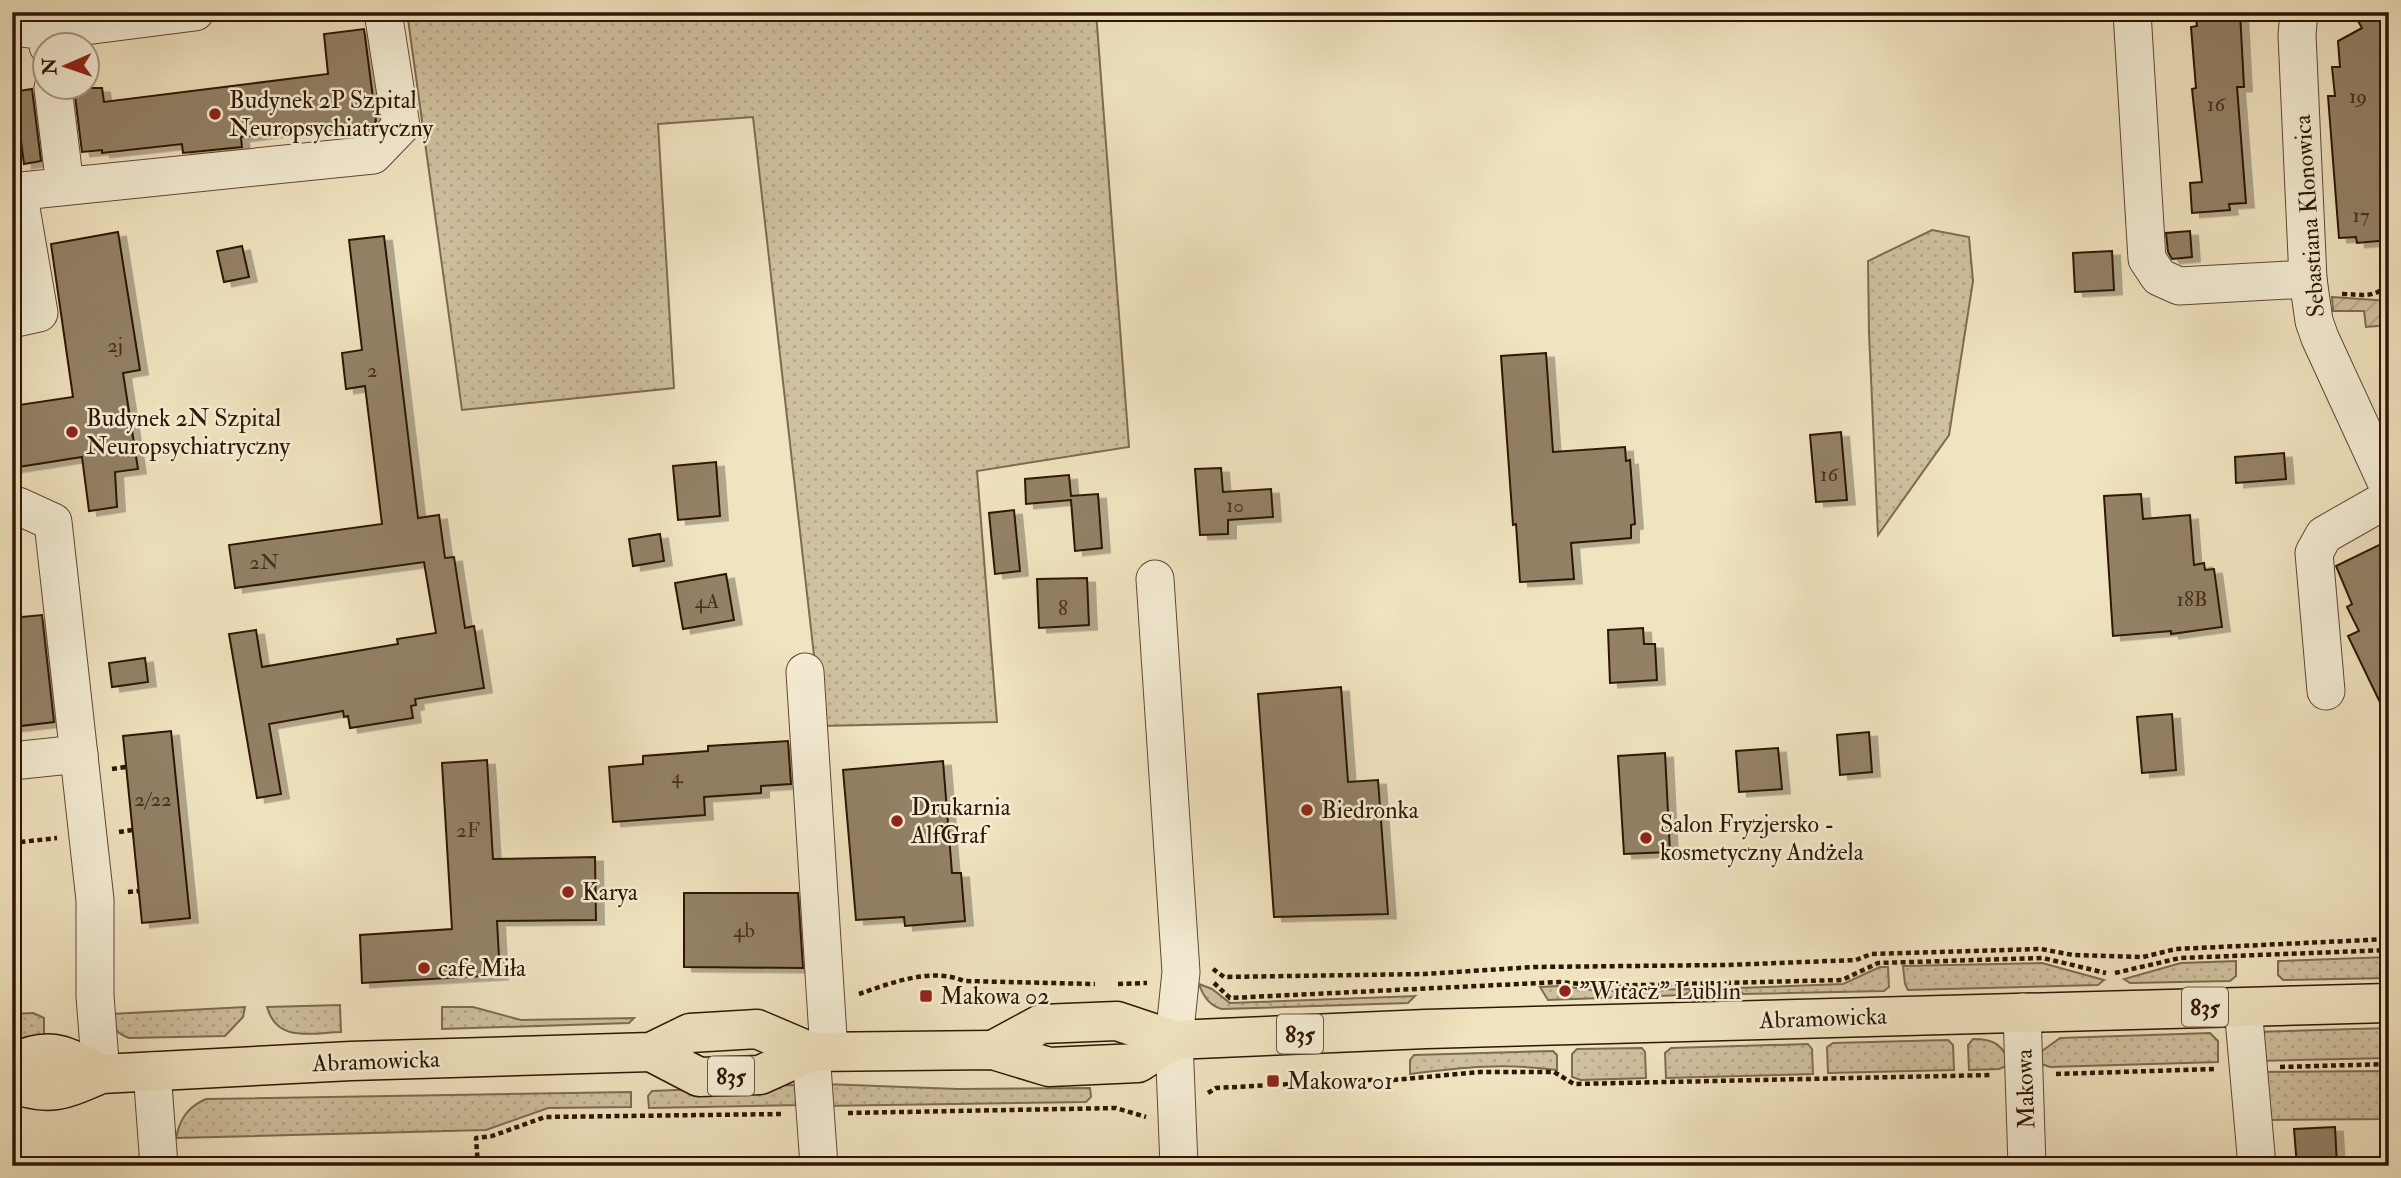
<svg xmlns="http://www.w3.org/2000/svg" width="2401" height="1178" viewBox="0 0 2401 1178" font-family="'IM FELL Double Pica',serif">
	<style>
		.grass { fill: url(#grass-dots); stroke: #7e6b52; stroke-width: 2 }
		.garden { fill: url(#garden-furrows); stroke: #7e6b52; stroke-width: 2 }
		.building { fill: #938166; stroke: #2e1605; stroke-width: 2; filter: url(#shadow) }
		.lines { fill: none; stroke-linecap: round; stroke-linejoin: round }
		.minor-casing { stroke: #5e4934; stroke-width: 39 }
		.major-casing { stroke: #2e1605; stroke-width: 41 }
		.path { stroke: #2e1605; stroke-width: 4.5; stroke-dasharray: 5 3.5; stroke-linecap: butt }
		.minor { stroke: #f5edd5; stroke-width: 37 }
		.major { stroke: #f0e3bf; stroke-width: 38 }
		.poi-dot { fill: #8f2418; stroke: #f5edd5; stroke-width: 2.5 }
		.labels { text-anchor: middle; stroke-width: 5; stroke-linejoin: round; paint-order: stroke }
		.number-label { font-size: 21px; fill: #47311d }
		.shield { fill: #f5edd5; stroke: #6a5643; stroke-width: 2 }
		.shield-label { font-size: 23px; font-weight: bold; fill: #2e1605 }
		.poi-label { font-size: 24px; fill: #2e1605; stroke: #f5edd5; text-anchor: start }
		.street-label { font-size: 24px; fill: #2e1605; stroke: #f5edd5 }
	</style>
	<defs>
		<pattern id="grass-dots" width="8" height="8" patternUnits="userSpaceOnUse" patternTransform="scale(1.75)"><rect width="8" height="8" fill="#cfc09f"/><path d="M2 2h.1M6 6h.1" fill="none" stroke="#b2a487" stroke-width="1.8" stroke-linecap="round"/></pattern>
		<pattern id="garden-furrows" width="10" height="10" patternUnits="userSpaceOnUse" patternTransform="scale(1.75)"><rect width="10" height="10" fill="#cfc09f"/><path d="M-1 1l2-2M0 10L10 0M9 11l2-2" fill="none" stroke="#b2a487"/></pattern>
		<filter id="shadow"><feDropShadow dx="8" dy="4.5" stdDeviation="0" flood-color="#0004"/></filter>
	</defs>
	<rect width="100%" height="100%" fill="#f0e3bf"/>
	<filter id="stains"><feTurbulence type="fractalNoise" baseFrequency=".00286" numOctaves="4"/><feColorMatrix values="0 0 0 0 .2 0 0 0 0 .09 0 0 0 0 .02 0 0 0 .5 -.17"/></filter>
	<radialGradient id="worn" r=".72"><stop offset=".6" stop-color="#630" stop-opacity="0"/><stop offset="1" stop-color="#630" stop-opacity=".3"/></radialGradient>
	<g class="grass">
		<path d="M407 12H1096L1129 447 977 471 997 722 822 726 753 117 658 124 674 388 462 410Z"/>
		<path d="M1932 230 1969 237 1973 281 1949 435 1878 535 1869 333 1868 261Z"/>
		<path d="M2389 957V978L2283 980 2278 975V961Z"/>
		<path d="M2236 961V976L2230 981 2130 983 2124 979 2181 963Z"/>
		<path d="M2042 963 2104 980 2098 985 1908 990 1905 984 1903 966Z"/>
		<path d="M1880 967H1888L1889 987 1884 991 1743 994 1739 988 1843 984Z"/>
		<path d="M1199 984 1212 989 1230 1003 1415 996 1408 1003 1222 1009C1209 1006 1203 996 1199 984Z"/>
		<path d="M1559 986 1602 991 1691 989 1690 992 1684 995 1548 1000 1540 987Z"/>
		<path d="M340 1005 341 1032C311 1033 277 1043 267 1007Z"/>
		<path d="M245 1007 243 1017 225 1036 129 1038C116 1033 112 1028 111 1014Z"/>
		<path d="M442 1007H473L521 1020 634 1018 629 1023 442 1029Z"/>
		<path d="M33 1013 44 1018V1041H12V1014Z"/>
		<path d="M2389 1028V1058L2255 1061 2256 1032Z"/>
		<path d="M2210 1033 2218 1041V1062L2050 1067 2039 1063 2042 1051 2060 1038Z"/>
		<path d="M1973 1039C1993 1039 2004 1044 2009 1065L1999 1069 1969 1070 1968 1045Z"/>
		<path d="M1948 1040 1953 1045 1954 1070 1828 1073 1827 1047 1833 1043Z"/>
		<path d="M1808 1044 1812 1049 1813 1074 1666 1078 1665 1053 1671 1048Z"/>
		<path d="M1642 1048 1645 1052 1646 1078 1581 1080 1572 1077V1054L1577 1049Z"/>
		<path d="M1553 1051 1557 1055V1070C1505 1063 1463 1067 1410 1074V1060L1414 1055Z"/>
		<path d="M2389 1071V1119L2261 1120 2255 1072Z"/>
		<path d="M824 1084 958 1089 1090 1088 1091 1097 1086 1102 821 1106Z"/>
		<path d="M794 1085 800 1089 801 1105 649 1108 648 1096 652 1091Z"/>
		<path d="M631 1092V1107L548 1108 486 1130 176 1138C180 1118 188 1107 206 1099Z"/>
	</g>
	<path class="garden" d="M2332 297 2389 301V325L2366 327 2364 311H2333Z"/>
	<g class="building">
		<path d="M2195 12H2240L2244 87H2237L2246 203 2229 204 2230 210 2192 213 2190 183 2202 182 2192 89 2196 88 2191 27 2197 26Z"/>
		<path d="M2353 12H2389V75L2385 68 2383 69 2389 160V240L2357 243 2356 237 2339 238 2328 96H2335L2332 67H2340L2338 41 2362 28Z"/>
		<path d="M364 29 376 121 369 129 334 133 333 125 241 137 242 147 183 153 182 144 102 153V150L82 152 74 88H102L104 102 328 74 324 34Z"/>
		<path d="M32 89 41 161 24 164 21 141 12 142V92Z"/>
		<path d="M2190 231 2192 257 2172 259 2168 252 2166 233Z"/>
		<path d="M118 232 140 370 123 373 138 469 115 472 117 507 89 511 82 457 12 468V406L73 397 51 244Z"/>
		<path d="M384 236 418 518 439 515 445 558 454 557 465 628 474 626 484 688 415 699 416 705 411 706 413 718 350 728 348 716 344 717 343 711 269 724 281 794 257 798 229 634 256 630 262 667 398 644 397 639 436 633 424 562 235 588 229 545 382 524 365 386 346 389 342 353 362 350 349 240Z"/>
		<path d="M242 246 249 277 224 282 217 251Z"/>
		<path d="M2112 251 2114 290 2075 292 2073 253Z"/>
		<path d="M1546 353 1553 452 1625 447 1626 461 1630 460 1635 524 1631 525V538L1571 543 1574 579 1520 582 1516 524 1513 525 1501 356Z"/>
		<path d="M1841 432 1847 500 1816 502 1810 435Z"/>
		<path d="M2284 453 2286 479 2236 483 2235 457Z"/>
		<path d="M716 462 720 516 678 520 673 466Z"/>
		<path d="M1221 468 1223 492 1271 489 1273 517 1228 520V534L1200 535 1195 469Z"/>
		<path d="M1069 475 1071 496 1098 494 1102 548 1075 551 1071 500 1026 504 1025 479Z"/>
		<path d="M2141 494 2143 519 2190 515 2194 565 2204 563 2205 570 2214 569 2222 627 2171 634V631L2113 636 2104 496Z"/>
		<path d="M1014 510 1020 571 995 574 989 513Z"/>
		<path d="M660 534 664 561 633 566 629 539Z"/>
		<path d="M2381 544 2389 564V721L2348 636 2359 631 2347 607 2352 604 2336 566Z"/>
		<path d="M726 574 734 620 683 629 675 583Z"/>
		<path d="M1087 578 1089 625 1039 628 1037 579Z"/>
		<path d="M42 615 54 722 12 727V618Z"/>
		<path d="M1643 628 1644 644H1655L1657 680 1610 683 1608 630Z"/>
		<path d="M145 658 148 682 112 687 109 663Z"/>
		<path d="M1341 687 1348 782 1378 780 1388 914 1274 917 1258 694Z"/>
		<path d="M2172 714 2176 770 2142 773 2137 717Z"/>
		<path d="M171 731 190 918 142 923 123 736Z"/>
		<path d="M1869 732 1872 772 1840 775 1837 735Z"/>
		<path d="M788 741 791 784 761 786V793L704 797 705 815 613 822 609 767 643 764V756L708 751V746Z"/>
		<path d="M1778 748 1782 789 1739 792 1736 751Z"/>
		<path d="M1665 753 1670 852 1624 854 1618 756Z"/>
		<path d="M487 760 493 859 595 857 596 920 497 921 500 975 362 983 360 935 452 929 442 763Z"/>
		<path d="M943 761 952 873H961L965 921 905 926 904 917 856 920 843 770Z"/>
		<path d="M684 893H798L803 968 684 967Z"/>
		<path d="M2335 1127 2337 1166H2297L2294 1129Z"/>
	</g>
	<g class="lines">
		<g class="minor-casing">
			<g id="minor">
				<path d="M2132 12 2147 259 2159 277 2179 286 2308 279"/>
				<path d="M2299 12 2297 35 2308 279 2314 321 2320 338 2389 488"/>
				<path d="M12 27 46 31 48 46"/>
				<path d="M46 31 195 12"/>
				<path d="M53 88 65 186"/>
				<path d="M12 192 373 155 401 126 383 12"/>
				<path d="M12 319 39 313 18 191"/>
				<path d="M12 506H18L53 522 95 900V996L101 1074"/>
				<path d="M1155 579 1181 972 1174 1040 1179 1166"/>
				<path d="M805 672 829 1052"/>
				<path d="M2326 691 2314 553 2324 535 2389 498"/>
				<path d="M12 761 79 754"/>
				<path d="M2243 1007 2257 1166"/>
				<path d="M2022 1012 2027 1166"/>
				<path d="M811 1052 819 1166"/>
				<path d="M152 1071 159 1166"/>
			</g>
		</g>
		<g class="major-casing">
			<g id="major">
				<path d="M993 1050 1041 1024 1117 1021 1174 1040 1426 1029 2389 1003"/>
				<path d="M651 1052 699 1077 760 1075 811 1052"/>
				<path d="M12 1063C52 1044 65 1056 101 1074"/>
				<path d="M12 1083C50 1098 66 1089 101 1074L351 1061 651 1052 690 1033 757 1029 811 1052 993 1050 1049 1067 1138 1063 1174 1040"/>
			</g>
		</g>
		<g class="path">
			<path d="M2342 294C2362 294 2375 300 2389 282"/>
			<path d="M112 769 126 767"/>
			<path d="M119 832 132 830"/>
			<path d="M12 843 57 838"/>
			<path d="M128 892 139 891"/>
			<path d="M1213 969 1224 977 1424 974 1534 967 1726 965 1856 960 1871 954 2041 949 2073 955 2143 957 2176 949 2389 939"/>
			<path d="M2115 973 2180 958 2389 950"/>
			<path d="M1214 983 1230 998 1560 982 1601 986 1842 980 1878 963 2043 958 2106 973"/>
			<path d="M1118 984 1147 983"/>
			<path d="M859 994C891 983 931 967 964 981L1095 984"/>
			<path d="M2280 1067 2389 1064"/>
			<path d="M2056 1074 2215 1069"/>
			<path d="M1208 1093 1216 1088 1294 1084 1321 1080H1393L1480 1072H1554L1574 1084 1991 1075"/>
			<path d="M848 1113 1116 1108 1146 1117"/>
			<path d="M478 1166 476 1138 492 1136 545 1117 783 1114"/>
		</g>
		<use href="#minor" class="minor"/>
		<use href="#major" class="major"/>
	</g>
	<g class="poi-dot">
		<circle cx="215" cy="114" r="7"/>
		<circle cx="72" cy="432" r="7"/>
		<circle cx="1307" cy="810" r="7"/>
		<circle cx="897" cy="821" r="7"/>
		<circle cx="1646" cy="838" r="7"/>
		<circle cx="568" cy="892" r="7"/>
		<circle cx="424" cy="968" r="7"/>
		<circle cx="1565" cy="991" r="7"/>
		<rect x="919" y="989" width="14" height="14" rx="3.5"/>
		<rect x="1266" y="1074" width="14" height="14" rx="3.5"/>
	</g>
	<g class="labels">
		<g class="number-label">
			<text x="2358" y="103">19</text>
			<text x="2216" y="111">16</text>
			<text x="2361" y="222">17</text>
			<text x="115" y="352">2j</text>
			<text x="372" y="377">2</text>
			<text x="1829" y="481">16</text>
			<text x="1235" y="512">10</text>
			<text x="264" y="569">2N</text>
			<text x="2192" y="606">18B</text>
			<text x="707" y="608">4A</text>
			<text x="1063" y="615">8</text>
			<text x="677" y="783">4</text>
			<text x="153" y="806">2/22</text>
			<text x="468" y="837">2F</text>
			<text x="744" y="937">4b</text>
		</g>
		<g class="shield">
			<rect x="2182" y="987.5" width="46" height="39" rx="5"/>
			<rect x="1277" y="1014.5" width="46" height="39" rx="5"/>
			<rect x="708" y="1056.5" width="46" height="39" rx="5"/>
		</g>
		<g class="shield-label">
			<text x="2205" y="1015">835</text>
			<text x="1300" y="1042">835</text>
			<text x="731" y="1084">835</text>
		</g>
		<g class="poi-label">
			<text x="229" y="108">Budynek 2P Szpital<tspan x="229" dy="28">Neuropsychiatryczny</tspan></text>
			<text x="86" y="426">Budynek 2N Szpital<tspan x="86" dy="28">Neuropsychiatryczny</tspan></text>
			<text x="911" y="815">Drukarnia<tspan x="911" dy="28">AlfGraf</tspan></text>
			<text x="1321" y="818">Biedronka</text>
			<text x="1660" y="832">Salon Fryzjersko -<tspan x="1660" dy="28">kosmetyczny Andżela</tspan></text>
			<text x="582" y="900">Karya</text>
			<text x="438" y="976">cafe Miła</text>
			<text x="1579" y="999">"Witacz" Lublin</text>
			<text x="940" y="1004">Makowa 02</text>
			<text x="1287" y="1089">Makowa 01</text>
		</g>
		<g class="street-label">
			<text transform="translate(2309 216) rotate(-94)" y="8">Sebastiana Klonowica</text>
			<text transform="translate(1823 1018) rotate(-2)" y="8">Abramowicka</text>
			<text transform="translate(376 1061) rotate(-2)" y="8">Abramowicka</text>
			<text transform="translate(2025 1089) rotate(-92)" y="8">Makowa</text>
		</g>
	</g>
	<rect width="2401" height="1178" fill="none" stroke="#f0e3bf" stroke-width="42"/>
	<rect x="14" y="14" width="2373" height="1150" fill="none" stroke="#2e1605" stroke-width="3.5"/>
	<rect x="21" y="21" width="2359" height="1136" fill="none" stroke="#2e1605" stroke-width="2"/>
	<g transform="translate(66 66) rotate(268)"><circle r="33" fill="#f5edd5" stroke="#a59782" stroke-width="2"/>
	<path d="M0-5L12 26L0 18L-12 26Z" fill="#8f2418"/>
	<text y="-10" font-size="19" font-weight="bold" text-anchor="middle" fill="#2e1605">N</text>
	</g>
	<rect width="100%" height="100%" filter="url(#stains)"/>
	<rect width="100%" height="100%" fill="url(#worn)"/>
</svg>
